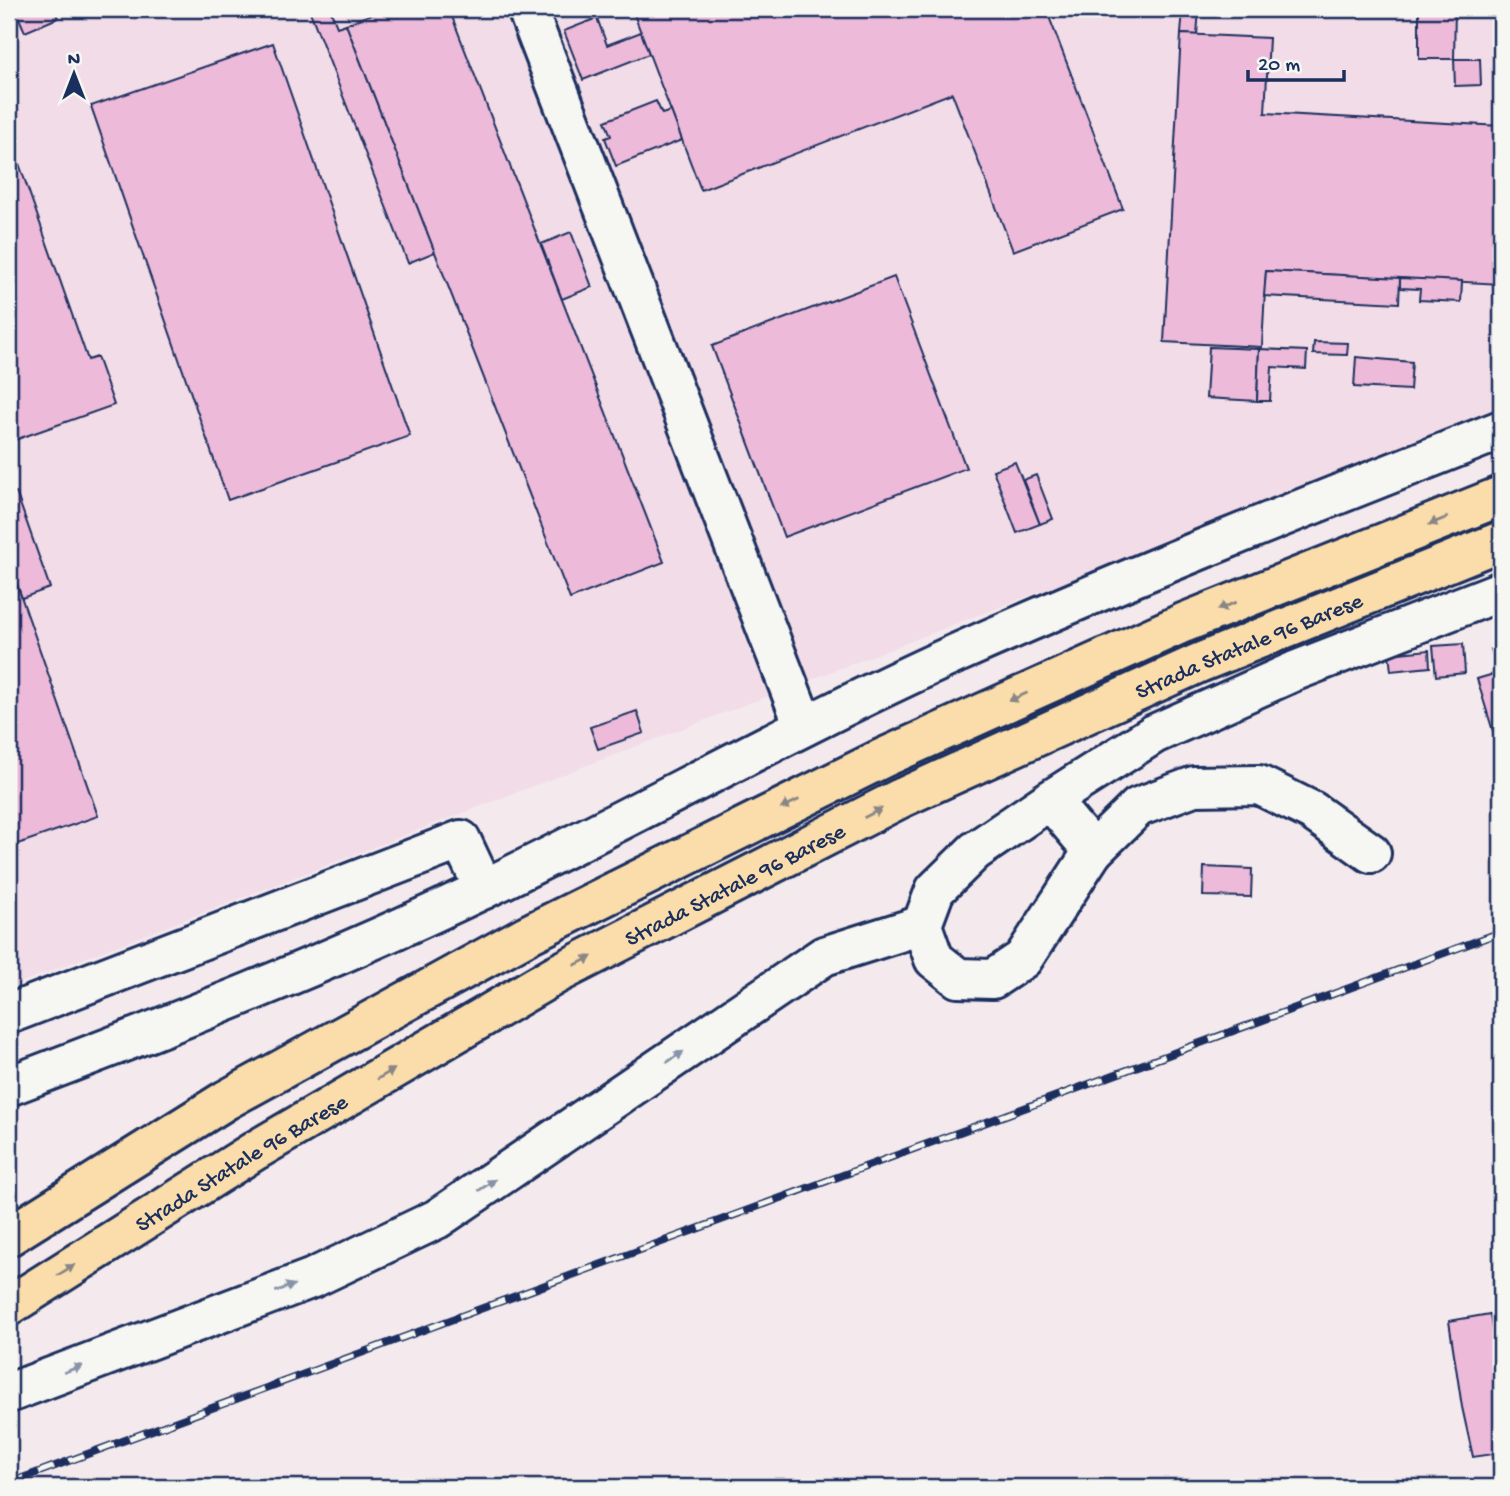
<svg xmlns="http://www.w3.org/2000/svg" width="1510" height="1496" viewBox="0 0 1510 1496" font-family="'Gochi Hand',sans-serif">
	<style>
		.built { fill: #f2dce7 }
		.building { fill: #edbad9; stroke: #1b2f5e; stroke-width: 2 }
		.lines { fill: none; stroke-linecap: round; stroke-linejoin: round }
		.minor-casing { stroke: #1b2f5e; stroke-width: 44 }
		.highway-casing { stroke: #1b2f5e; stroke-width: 44 }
		.minor { stroke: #f6f6f2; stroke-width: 38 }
		.highway { stroke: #faddab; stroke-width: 38 }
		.rail-casing { stroke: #1b2f5e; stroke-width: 8 }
		.rail { stroke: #f6f6f2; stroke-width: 5; stroke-dasharray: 16; stroke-linecap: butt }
		.oneway { fill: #8a8684 }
		.oneway2 { fill: #8892a8 }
		.labels { text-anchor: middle; stroke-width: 5; stroke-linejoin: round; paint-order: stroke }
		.street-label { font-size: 23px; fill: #1b2f5e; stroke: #f6f6f2 }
	</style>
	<rect width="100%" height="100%" fill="#f4eaed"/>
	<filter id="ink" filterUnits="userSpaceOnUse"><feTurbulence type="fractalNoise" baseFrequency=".0143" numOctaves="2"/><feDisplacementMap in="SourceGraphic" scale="14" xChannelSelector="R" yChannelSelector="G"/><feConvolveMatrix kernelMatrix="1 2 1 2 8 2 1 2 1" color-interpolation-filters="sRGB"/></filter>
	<g filter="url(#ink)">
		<path class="built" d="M9 9H1501V415L9 987Z"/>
		<g class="building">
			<path d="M15 9H54L58 18 25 32Z"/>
			<path d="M309 9H330L337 27 346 24 435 252 408 263Z"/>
			<path d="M385 9H449L664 562 570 599 346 24Z"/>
			<path d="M632 9H1046L1123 209 1013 251 952 93 701 190Z"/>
			<path d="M1183 9H1199L1197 35 1181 34Z"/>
			<path d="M1419 9H1455L1454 59H1419Z"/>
			<path d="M597 18 607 45 641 32 649 54 583 80 564 31Z"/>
			<path d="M1181 34 1269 38 1265 113 1501 126V284L1266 271 1262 347 1164 342Z"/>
			<path d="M273 43 410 436 228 500 91 106Z"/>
			<path d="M1454 59H1480L1481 85 1455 86Z"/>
			<path d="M656 101 662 114 671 111 682 140 616 166 605 138 611 136 605 121Z"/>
			<path d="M9 135 88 360 97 357 114 405 9 442Z"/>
			<path d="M571 232 592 287 562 299 541 244Z"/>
			<path d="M1266 271 1400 278 1399 303 1264 296Z"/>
			<path d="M894 277 966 468 784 537 712 346Z"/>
			<path d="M1400 278 1462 281 1461 302 1419 300 1420 289 1400 288Z"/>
			<path d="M1314 342 1348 343 1347 355 1313 354Z"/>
			<path d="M1209 347 1259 349 1257 401 1206 398Z"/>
			<path d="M1259 349 1307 351 1306 369 1272 367 1270 401H1257Z"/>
			<path d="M1356 357 1412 362 1410 390 1354 387Z"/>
			<path d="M1015 462 1040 524 1017 533 993 470Z"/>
			<path d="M1036 475 1053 519 1040 524 1023 480Z"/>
			<path d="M16 492 50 588 22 598 9 562V495Z"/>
			<path d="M9 562 98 816 15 845 9 826Z"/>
			<path d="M1463 644 1465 673 1436 676 1433 646Z"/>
			<path d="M1501 646V685L1491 649Z"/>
			<path d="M1429 650 1430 667 1391 671 1389 654Z"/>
			<path d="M1497 673 1501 685 1500 754 1477 679Z"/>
			<path d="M637 711 644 733 598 749 590 727Z"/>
			<path d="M1204 867 1252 869 1251 897 1203 896Z"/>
			<path d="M1490 1314 1501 1391V1404L1498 1405 1501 1417V1453L1473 1457 1462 1407 1449 1321Z"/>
		</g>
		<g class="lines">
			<g class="minor-casing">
				<g id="minor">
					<path d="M527 9 804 726"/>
					<path d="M1050 800 1093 851 1023 959 993 979 958 978 934 959 922 925 935 890 975 851 1050 800 1154 734 1295 671 1501 591"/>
					<path d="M1093 851 1138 807 1194 786 1259 785 1312 811 1371 853"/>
					<path d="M9 1014 461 840 484 889"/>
					<path d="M9 1086C170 1025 330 963 486 888 643 812 796 726 955 654 1135 574 1318 502 1501 430"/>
					<path d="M9 1393 313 1278 437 1219 824 956 922 925"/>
				</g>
			</g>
			<g class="highway-casing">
				<g id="highway">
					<path d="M9 1236 226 1100 527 935 883 758 1183 623 1501 496"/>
					<path id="s1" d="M9 1306 256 1150 555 975 901 798 1199 663 1501 541"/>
				</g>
			</g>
			<use href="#minor" class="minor"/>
			<use href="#highway" class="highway"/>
			<g class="rail-casing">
				<path id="rail" d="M9 1483 1501 932"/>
			</g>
			<use href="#rail" class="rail"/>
		</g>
		<defs><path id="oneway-solid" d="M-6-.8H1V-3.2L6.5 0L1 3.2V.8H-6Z" transform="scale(1.75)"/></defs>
		<g class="oneway">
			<use href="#oneway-solid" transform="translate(1438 521) rotate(158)"/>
			<use href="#oneway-solid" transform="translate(1227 606) rotate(158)"/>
			<use href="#oneway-solid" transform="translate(1018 697) rotate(156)"/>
			<use href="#oneway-solid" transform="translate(790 804) rotate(154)"/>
			<use href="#oneway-solid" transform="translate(873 813) rotate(-27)"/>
			<use href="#oneway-solid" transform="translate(583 961) rotate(-27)"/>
			<use href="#oneway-solid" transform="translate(386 1074) rotate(-30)"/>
			<use href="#oneway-solid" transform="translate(66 1270) rotate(-32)"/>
		</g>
		<g class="oneway2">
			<use href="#oneway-solid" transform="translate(675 1057) rotate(-34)"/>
			<use href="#oneway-solid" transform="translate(487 1185) rotate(-34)"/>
			<use href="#oneway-solid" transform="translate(285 1288) rotate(-21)"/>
			<use href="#oneway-solid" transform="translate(73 1369) rotate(-21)"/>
		</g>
	</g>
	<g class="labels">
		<g class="street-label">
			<text dy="8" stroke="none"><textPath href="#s1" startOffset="1407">Strada Statale 96 Barese</textPath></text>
			<text dy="8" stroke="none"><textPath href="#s1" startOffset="840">Strada Statale 96 Barese</textPath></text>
			<text dy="8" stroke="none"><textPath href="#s1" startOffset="273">Strada Statale 96 Barese</textPath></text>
		</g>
	</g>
	<rect width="1510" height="1496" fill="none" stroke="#f6f6f2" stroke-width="35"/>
	<rect x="18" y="18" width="1475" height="1461" fill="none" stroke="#1b2f5e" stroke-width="2.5" filter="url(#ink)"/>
	<g transform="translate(74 74)" stroke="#f6f6f2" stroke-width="5" paint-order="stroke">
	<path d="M0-5L12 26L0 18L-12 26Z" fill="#1b2f5e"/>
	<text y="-10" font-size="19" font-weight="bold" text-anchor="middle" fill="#1b2f5e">N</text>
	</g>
	<path d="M1248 70v10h96v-10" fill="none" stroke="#1b2f5e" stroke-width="3.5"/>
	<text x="1258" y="70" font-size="21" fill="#1b2f5e" stroke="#f6f6f2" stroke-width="5" paint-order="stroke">20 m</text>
</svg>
